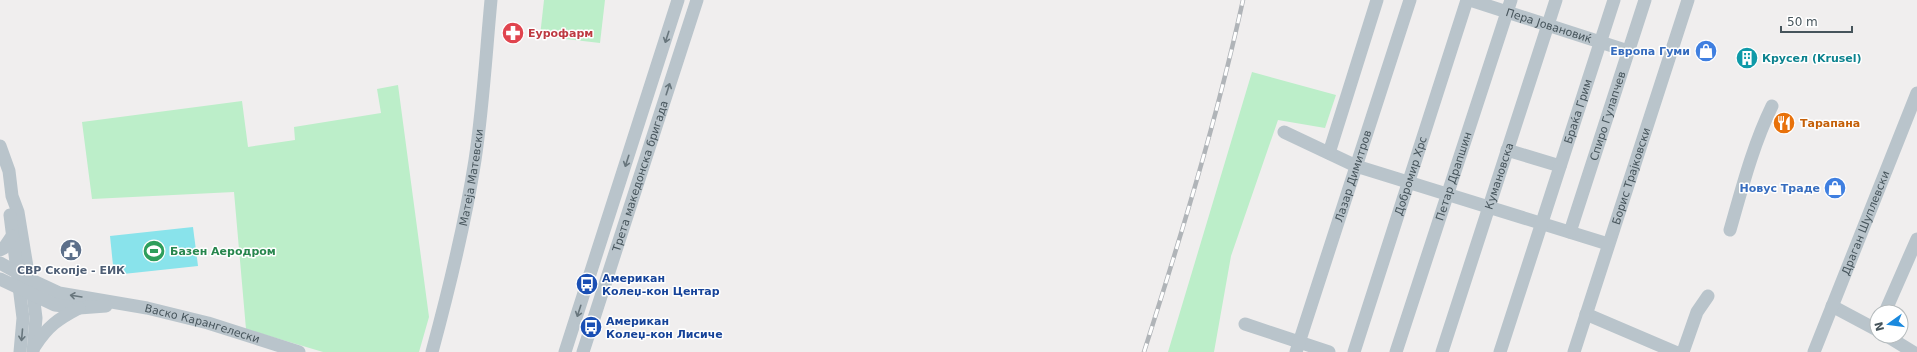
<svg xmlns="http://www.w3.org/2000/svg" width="1917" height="352" viewBox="0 0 1917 352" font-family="'DejaVu Sans',sans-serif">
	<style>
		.green { fill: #bceec9 }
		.water { fill: #89e3eb }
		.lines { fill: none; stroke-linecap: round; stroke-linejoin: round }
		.minor { stroke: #b9c4cb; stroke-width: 13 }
		.rail-casing { stroke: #b0b4b8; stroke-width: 4.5 }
		.rail { stroke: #fff; stroke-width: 3; stroke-dasharray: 9; stroke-linecap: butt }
		.oneway { stroke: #68767d }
		.labels { text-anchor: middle; stroke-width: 3; stroke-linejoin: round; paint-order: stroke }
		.street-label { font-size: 11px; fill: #46545b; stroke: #fff }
		.health-label { font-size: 11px; font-weight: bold; fill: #be3a42; stroke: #fff; text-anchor: start }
		.shop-label { font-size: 11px; font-weight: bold; fill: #366cbe; stroke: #fff; text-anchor: end }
		.culture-label { font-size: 11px; font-weight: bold; fill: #0d838f; stroke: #fff; text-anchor: start }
		.food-label { font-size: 11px; font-weight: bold; fill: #c56008; stroke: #fff; text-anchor: start }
		.leisure-label { font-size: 11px; font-weight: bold; fill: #27864d; stroke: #fff; text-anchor: start }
		.service-label { font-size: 11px; font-weight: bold; fill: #4e5e75; stroke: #fff }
		.transit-label { font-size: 11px; font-weight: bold; fill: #164399; stroke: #fff; text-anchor: start }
	</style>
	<rect width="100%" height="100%" fill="#f0eeee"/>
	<g class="green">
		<path d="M544 0H605L600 43 540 36Z"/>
		<path d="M1252 72 1336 95 1325 128 1278 120 1231 256 1214 352H1168Z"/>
		<path d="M398 85 429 317 419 352H323L246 329 234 192 92 199 82 122 242 101 248 147 295 140 294 127 381 113 377 89Z"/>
	</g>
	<path class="water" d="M193 227 198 266 114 275 110 236Z"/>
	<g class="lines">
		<g class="minor">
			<path id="s1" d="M1470 0 1628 51"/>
			<path d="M1284 132 1356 166 1608 244"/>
			<path d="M0 146 9 171 12 196 18 212 29 279 33 294 36 318 33 352"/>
			<path d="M1507 150 1560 166"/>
			<path d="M1329 153 1377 0"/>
			<path d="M10 215 23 318 20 352"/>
			<path d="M1730 230C1742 188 1753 145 1772 106"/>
			<path id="s2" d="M1570 232 1645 0"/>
			<path d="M0 250 4 248 12 236"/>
			<path id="s3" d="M0 263 29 279 59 293 147 308 208 323 299 352"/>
			<path d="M0 279 55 305 79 308 106 306"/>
			<path d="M1832 306 1877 330"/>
			<path d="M1885 312 1917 239"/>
			<path d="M1586 314 1675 352"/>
			<path d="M1245 324 1329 352"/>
			<path d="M1887 336 1913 352"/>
			<path d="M35 346C48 326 58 319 79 308"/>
			<path id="s4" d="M432 352C449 289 465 225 475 160 483 107 486 53 491 0"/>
			<path d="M565 352 678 0"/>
			<path id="s5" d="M583 352 697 0"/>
			<path id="s6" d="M1296 352 1410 0"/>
			<path id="s7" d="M1354 352 1467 0"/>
			<path id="s8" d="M1396 352 1511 0"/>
			<path id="s9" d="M1442 352 1556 0"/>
			<path id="s10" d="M1500 352 1614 0"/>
			<path id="s11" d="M1574 352 1688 0"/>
			<path d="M1683 352 1697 312 1708 296"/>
			<path id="s12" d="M1814 352 1917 93"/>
		</g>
		<g class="rail-casing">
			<path id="rail" d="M1144 352C1181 236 1217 119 1243 0"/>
		</g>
		<use href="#rail" class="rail"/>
	</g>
	<defs><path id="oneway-shaft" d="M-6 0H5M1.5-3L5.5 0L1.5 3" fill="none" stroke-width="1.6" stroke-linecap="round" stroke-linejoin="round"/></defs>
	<g class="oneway">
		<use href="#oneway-shaft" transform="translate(667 37) rotate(108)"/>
		<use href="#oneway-shaft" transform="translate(668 89) rotate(-72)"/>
		<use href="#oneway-shaft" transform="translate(627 161) rotate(108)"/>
		<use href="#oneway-shaft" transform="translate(76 296) rotate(-171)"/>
		<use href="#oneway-shaft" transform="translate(579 311) rotate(108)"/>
		<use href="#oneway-shaft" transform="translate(22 335) rotate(95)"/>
	</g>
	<defs>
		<g id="pharmacy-disc" transform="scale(1.15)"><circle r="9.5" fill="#e0444e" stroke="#fff"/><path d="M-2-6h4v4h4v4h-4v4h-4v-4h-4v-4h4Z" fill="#fff"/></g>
		<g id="shop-disc" transform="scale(1.15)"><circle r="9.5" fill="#3f7fe0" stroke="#fff"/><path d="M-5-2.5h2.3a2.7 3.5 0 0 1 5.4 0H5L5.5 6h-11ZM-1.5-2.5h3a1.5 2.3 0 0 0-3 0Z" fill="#fff"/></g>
		<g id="building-disc" transform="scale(1.15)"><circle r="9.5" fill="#0f9aa8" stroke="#fff"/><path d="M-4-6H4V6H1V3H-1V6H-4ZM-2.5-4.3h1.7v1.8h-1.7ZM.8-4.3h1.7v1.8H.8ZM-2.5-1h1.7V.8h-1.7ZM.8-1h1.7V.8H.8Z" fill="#fff"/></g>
		<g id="restaurant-disc" transform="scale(1.15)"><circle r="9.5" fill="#e8710a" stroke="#fff"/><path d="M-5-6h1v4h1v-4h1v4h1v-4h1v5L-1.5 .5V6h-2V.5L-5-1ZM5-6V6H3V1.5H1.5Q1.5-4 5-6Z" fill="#fff"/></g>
		<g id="civic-disc" transform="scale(1.15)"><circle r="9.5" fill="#5c6f8a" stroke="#fff"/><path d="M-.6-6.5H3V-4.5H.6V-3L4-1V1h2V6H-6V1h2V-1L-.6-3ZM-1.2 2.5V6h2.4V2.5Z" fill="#fff"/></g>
		<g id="stadium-disc" transform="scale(1.15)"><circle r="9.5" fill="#2e9e5b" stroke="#fff"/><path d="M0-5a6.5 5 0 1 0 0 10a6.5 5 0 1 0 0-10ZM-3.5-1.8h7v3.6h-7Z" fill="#fff"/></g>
		<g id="bus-disc" transform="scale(1.15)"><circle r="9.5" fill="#1a4fb4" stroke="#fff"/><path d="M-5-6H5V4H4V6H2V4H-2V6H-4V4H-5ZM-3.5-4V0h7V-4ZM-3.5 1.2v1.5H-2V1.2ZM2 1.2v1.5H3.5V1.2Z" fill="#fff"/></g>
	</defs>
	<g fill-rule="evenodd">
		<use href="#pharmacy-disc" x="513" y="33"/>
		<use href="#shop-disc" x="1706" y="51"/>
		<use href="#building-disc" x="1747" y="58"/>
		<use href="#restaurant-disc" x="1784" y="123"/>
		<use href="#shop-disc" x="1835" y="188"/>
		<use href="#civic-disc" x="71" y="250"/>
		<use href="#stadium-disc" x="154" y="251"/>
		<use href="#bus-disc" x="587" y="284"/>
		<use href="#bus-disc" x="591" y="327"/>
	</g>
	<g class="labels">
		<g class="street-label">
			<text dy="4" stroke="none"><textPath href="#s1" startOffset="83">Пера Јовановиќ</textPath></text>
			<text dy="4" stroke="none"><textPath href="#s10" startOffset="253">Браќа Грим</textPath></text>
			<text dy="4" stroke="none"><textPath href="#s2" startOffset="122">Спиро Гулапчев</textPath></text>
			<text dy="4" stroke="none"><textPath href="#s5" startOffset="185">Трета македонска бригада</textPath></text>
			<text dy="4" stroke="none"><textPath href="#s6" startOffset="185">Лазар Димитров</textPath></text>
			<text dy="4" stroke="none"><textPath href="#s7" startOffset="185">Добромир Хрс</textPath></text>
			<text dy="4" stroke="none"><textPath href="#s8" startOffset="185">Петар Драпшин</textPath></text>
			<text dy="4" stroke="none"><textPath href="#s9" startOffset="185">Кумановска</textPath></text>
			<text dy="4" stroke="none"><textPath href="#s11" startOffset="185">Борис Трајковски</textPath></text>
			<text dy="4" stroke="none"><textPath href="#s4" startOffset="179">Матеја Матевски</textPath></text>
			<text dy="4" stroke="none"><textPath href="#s12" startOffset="139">Драган Шуплевски</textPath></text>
			<text dy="4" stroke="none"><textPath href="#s3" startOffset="213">Васко Карангелески</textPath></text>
		</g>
		<g class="health-label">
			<text x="528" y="37">Еурофарм</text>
		</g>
		<g class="shop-label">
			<text x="1690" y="55">Европа Гуми</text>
			<text x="1820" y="192">Новус Траде</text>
		</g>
		<g class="culture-label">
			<text x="1762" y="62">Крусел (Krusel)</text>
		</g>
		<g class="food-label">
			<text x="1800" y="127">Тарапана</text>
		</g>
		<g class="leisure-label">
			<text x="170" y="255">Базен Аеродром</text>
		</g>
		<g class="service-label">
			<text x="71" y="274">СВР Скопје - ЕИК</text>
		</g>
		<g class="transit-label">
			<text x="602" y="282">Американ<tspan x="602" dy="13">Колеџ-кон Центар</tspan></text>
			<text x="606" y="325">Американ<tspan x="606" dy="13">Колеџ-кон Лисиче</tspan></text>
		</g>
	</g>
	<g transform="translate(1889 324) rotate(256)"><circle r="19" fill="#ffffff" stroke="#b5bbbd"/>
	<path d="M0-3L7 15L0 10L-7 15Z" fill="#1a89de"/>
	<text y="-6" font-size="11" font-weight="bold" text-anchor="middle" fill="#46545b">N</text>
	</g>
	<path d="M1781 26v6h71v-6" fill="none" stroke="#46545b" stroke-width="2"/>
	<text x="1787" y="26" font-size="12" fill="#46545b" stroke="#ffffff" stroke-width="3" paint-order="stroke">50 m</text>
</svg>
